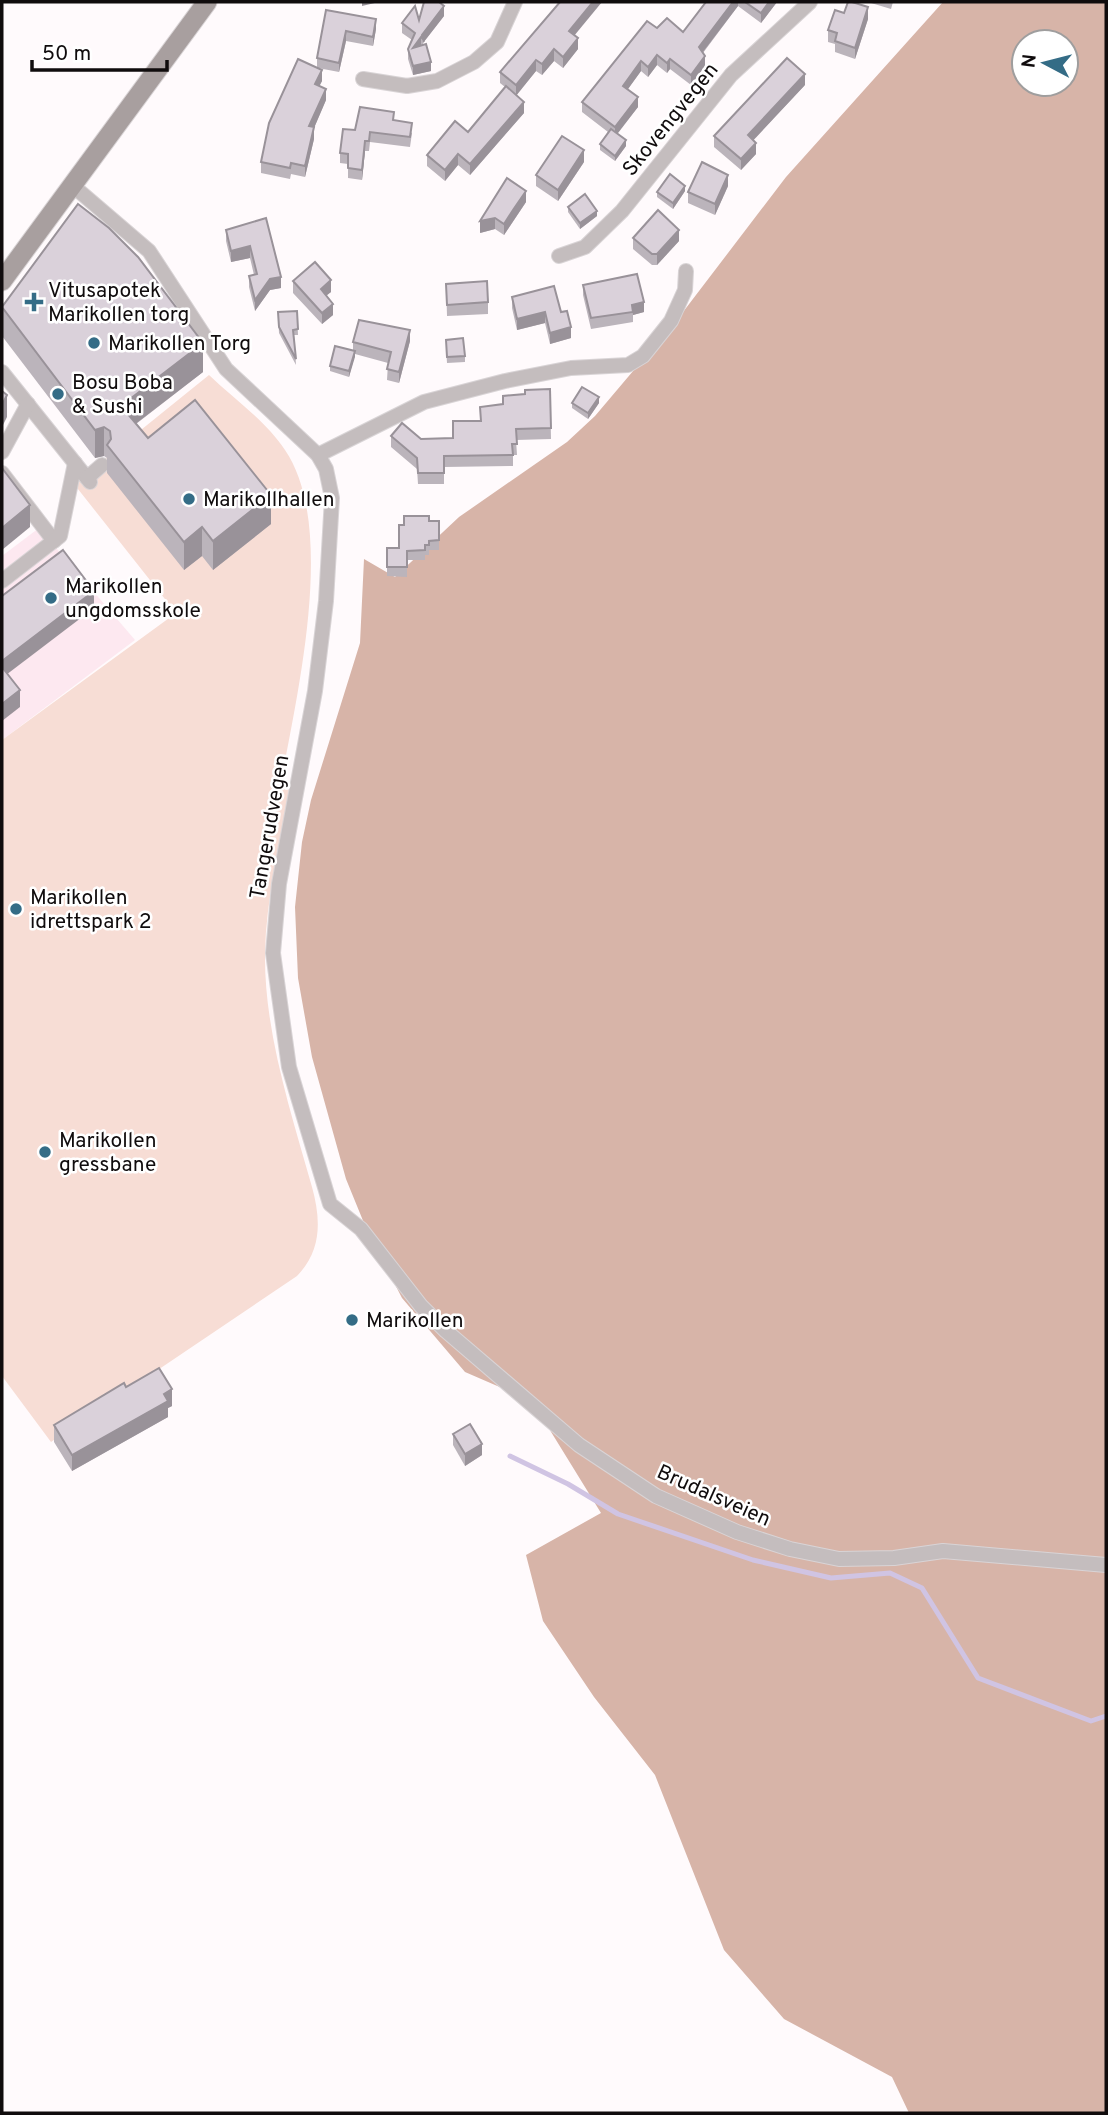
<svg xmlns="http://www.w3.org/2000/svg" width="1108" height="2115" viewBox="0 0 1108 2115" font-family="Overpass,sans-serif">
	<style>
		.built { fill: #fde8f0 }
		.green { fill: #f7ddd5 }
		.forest { fill: #d7b4a8; fill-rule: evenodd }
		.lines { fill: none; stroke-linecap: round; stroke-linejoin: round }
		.stream { stroke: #d0c4e3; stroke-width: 5 }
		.street-casing { stroke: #d9d4d6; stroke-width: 16 }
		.secondary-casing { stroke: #d9d4d6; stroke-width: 21 }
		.street { stroke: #c4bdbe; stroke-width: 14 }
		.secondary { stroke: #a89f9f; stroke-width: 19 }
		.wall { fill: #bbb4bb }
		.shaded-wall { fill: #999299 }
		.building { fill: #dad1da; stroke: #999299; stroke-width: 2 }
		.poi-dot { fill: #346c86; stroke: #fff; stroke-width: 2.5 }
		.labels { text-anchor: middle; stroke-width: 5; stroke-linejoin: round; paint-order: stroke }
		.street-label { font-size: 21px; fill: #100c0d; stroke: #fff }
		.poi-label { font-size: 21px; fill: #100c0d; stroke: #fff; text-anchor: start }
	</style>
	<rect width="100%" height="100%" fill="#fffafc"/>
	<path class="built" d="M39 528 135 640 2 740V556Z"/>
	<path class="green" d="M209 375C234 399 266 421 285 450 338 528 296 698 280 788L289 790C280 844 266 899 265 953 264 1032 291 1112 312 1187 321 1220 322 1250 297 1276L51 1442 2 1376V740L176 613 74 484Z"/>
	<path class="forest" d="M943 2H1106V2113H909L892 2077 784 2019 724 1950 655 1775 594 1697 543 1621 526 1555 601 1513 532 1401 465 1372 402 1298 366 1228 346 1179 312 1057 298 978 295 907 302 842 311 800 360 643 364 559 395 577 459 517 567 442 595 416 683 312 786 177ZM1024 42H1066V84H1024Z"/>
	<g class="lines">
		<path class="stream" d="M510 1456 568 1484 618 1514 753 1560 831 1578 890 1573 922 1588 978 1678 1091 1721 1106 1716"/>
		<g class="street-casing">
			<g id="street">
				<path d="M363 79 407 86 437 81 474 62 497 42 515 2"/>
				<path d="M72 185 149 251 226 369 318 455 326 469 332 498 326 601 315 691 279 884 273 953 289 1067 330 1204 361 1229 421 1306 446 1331 579 1445 656 1496 737 1532 790 1549 839 1559 894 1558 943 1551 1106 1565"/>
				<path d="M559 256 585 247 622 211 731 75 810 2"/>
				<path d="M2 372 90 482"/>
				<path d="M2 452 28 404"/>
				<path d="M318 455 424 402 505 381 571 368 628 365 643 356 671 321 685 290 686 271"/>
				<path d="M2 473 54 541"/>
				<path d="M87 478 102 465"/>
				<path d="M2 581 60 536 75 463"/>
			</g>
		</g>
		<g class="secondary-casing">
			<path id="secondary" d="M2 281 207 2"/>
		</g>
		<use href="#street" class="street"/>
		<use href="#secondary" class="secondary"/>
	</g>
	<g class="wall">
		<path d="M706 2H777L761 23 738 6 703 53 705 66 691 85 670 69 667 73 657 65 648 77 641 71 627 90 638 107 617 133 626 146 615 161 600 150V144L608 132 582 112V102L657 28 683 32Z"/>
		<path d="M871 2H893L891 9 871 3Z"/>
		<path d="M326 10 376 29 373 46 346 41 339 72 318 68 322 81 319 86 326 100 314 128V139L305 177 291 174 290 179 261 173V162L317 67V58Z"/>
		<path d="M844 13 868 19 855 59 835 52V44L828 42V30Z"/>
		<path d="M444 16 423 43 431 71 413 75 408 59V49L412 40 402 33V23Z"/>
		<path d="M575 35 578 49 563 68 554 61 542 75 536 71 516 95 524 113 470 175 458 165 445 181 427 166V155L468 132 505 87 500 83V72Z"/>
		<path d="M805 85 753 140 756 154 741 170 714 147V136Z"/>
		<path d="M394 120 412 133 410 147 370 142 369 151H365L362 180 348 178V164L340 163V153L355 130Z"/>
		<path d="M584 162 558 201 536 186V175Z"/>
		<path d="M728 186 715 215 688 203V192Z"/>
		<path d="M526 191V202L504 235 495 229 480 233Z"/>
		<path d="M685 191 673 209 657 197V192Z"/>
		<path d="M568 207 597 216 580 229 568 212Z"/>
		<path d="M266 218 281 288 270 290 255 311 249 287V276L254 275 250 258 231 262 226 241V230Z"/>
		<path d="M633 238 679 241 657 265H652L633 249Z"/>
		<path d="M293 281 331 292 326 295 333 315 322 324 293 293Z"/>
		<path d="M446 284 488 302V314L447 316Z"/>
		<path d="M583 285 644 312 633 315V322L591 329 583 295Z"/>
		<path d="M512 297 561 312 571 338 550 344 545 323 517 330 512 308Z"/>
		<path d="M2 307 203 372 136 424 148 438 271 524 213 570 202 556 184 570 107 473V458L104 456 95 458 2 336Z"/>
		<path d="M297 311 298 335H294L296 365 279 333 278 312Z"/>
		<path d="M410 341 399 383 387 380 388 363 355 354 349 377 330 371V366L353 350V342Z"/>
		<path d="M446 346 465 356V362L447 363Z"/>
		<path d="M550 389 551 439 516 440 517 455H513V466L444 467V484H418L417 469 391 447V436L421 439 453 438 480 421V407L503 404 525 394Z"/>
		<path d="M572 403H599L588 419 572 408Z"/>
		<path d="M429 521H439V550H429V555H425V560H407V577L387 576V548H399L404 525Z"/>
		<path d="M126 1387 172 1406 168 1408V1417L72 1471 54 1442V1425Z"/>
		<path d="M453 1434 482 1455 465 1466 453 1445Z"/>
	</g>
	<g class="shaded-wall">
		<path d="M362 2H379L362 6Z"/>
		<path d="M593 2H602L569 42V31Z"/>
		<path d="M733 2H738V6L699 57V47Z"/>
		<path d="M769 2H777L761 23V13Z"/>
		<path d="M444 6V16L423 43 422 35Z"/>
		<path d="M868 7V19L855 59V48Z"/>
		<path d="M376 19V29L373 46V37Z"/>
		<path d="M346 31V41L339 72V63Z"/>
		<path d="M421 37V47L413 48Z"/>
		<path d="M578 38V49L563 68V57Z"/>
		<path d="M554 49V61L542 75V64Z"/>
		<path d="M657 55V65L648 77V67Z"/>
		<path d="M705 56V66L691 85V75Z"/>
		<path d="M670 59V69L667 73V63Z"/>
		<path d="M536 60V71L516 96V85Z"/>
		<path d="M641 61V71L623 96V86Z"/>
		<path d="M431 62V71L413 75V66Z"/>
		<path d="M322 70V81L315 95V84Z"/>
		<path d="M805 74V85L748 146V135Z"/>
		<path d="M326 89V100L314 128V139L305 177V166L309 126Z"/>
		<path d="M638 97V107L615 137V127Z"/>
		<path d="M524 102V113L470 175V164Z"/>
		<path d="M626 140V146L615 161V156Z"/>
		<path d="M365 141V151L362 180V170Z"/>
		<path d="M756 143V154L741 170V159Z"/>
		<path d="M584 150V162L558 201V190Z"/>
		<path d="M458 154V165L445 181V170Z"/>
		<path d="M728 175V186L715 215V204Z"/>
		<path d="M685 186V191L673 209V203Z"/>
		<path d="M526 191V202L504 235V224Z"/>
		<path d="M597 211V216L580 229V223Z"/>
		<path d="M495 218V229L480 233V221Z"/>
		<path d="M679 230V241L657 265V254Z"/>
		<path d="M250 246V258L231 262V251Z"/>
		<path d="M281 277V288L270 290 255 311V300L270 279Z"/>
		<path d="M331 280V292L321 300V289Z"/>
		<path d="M644 302V312L633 315 632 305Z"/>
		<path d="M333 304V315L322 324V313Z"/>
		<path d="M545 312V323L517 330V319Z"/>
		<path d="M571 327V338L550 344V333Z"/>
		<path d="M410 330V341L399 383V372Z"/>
		<path d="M203 343V372L121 435V406Z"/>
		<path d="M355 351V357L349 377V371Z"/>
		<path d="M7 395V417L2 427V405Z"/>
		<path d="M599 397V403L588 419V413Z"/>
		<path d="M104 427V456L95 458V430Z"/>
		<path d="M271 495V524L213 570V541Z"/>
		<path d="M30 505V527L2 550V528Z"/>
		<path d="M202 527V556L184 570V542Z"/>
		<path d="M94 591V608L2 678V661Z"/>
		<path d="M20 690V707L2 721V704Z"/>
		<path d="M172 1389V1406L168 1408V1417L72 1471V1455Z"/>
		<path d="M482 1444V1455L465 1466V1454Z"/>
	</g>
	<g class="building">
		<path d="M424 2H439L444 6 422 35 423 39 421 37 413 48 426 44 431 62 413 66 408 49 415 33 402 23 415 6 419 20Z"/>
		<path d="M560 2H593L569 31 578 38 563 57 554 49 542 64 536 60 516 85 500 72Z"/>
		<path d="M706 2H733L699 47 705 56 691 75 670 59 667 63 657 55 648 67 641 61 623 86 638 97 615 127 582 102 647 21 657 28 667 18 683 32Z"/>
		<path d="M745 2H769L761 13Z"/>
		<path d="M848 2H852L868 7 855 48 835 41 837 33 828 30 835 10 844 13Z"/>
		<path d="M326 10 376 19 373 37 346 31 339 63 317 58Z"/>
		<path d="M787 58 805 74 748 135 756 143 741 159 714 136Z"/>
		<path d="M298 59 322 70 315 84 326 89 309 126 314 127 305 166 291 163 290 168 261 162 269 123Z"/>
		<path d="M506 86 524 102 470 164 458 154 445 170 427 155 455 121 468 132Z"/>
		<path d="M360 107 394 112 393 120 412 123 410 137 370 132 369 141H365L362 170 348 168V154L340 153 343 129 355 130Z"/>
		<path d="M611 129 626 140 615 156 600 144Z"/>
		<path d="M562 136 584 150 558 190 536 175Z"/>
		<path d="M702 162 728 175 715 204 688 192Z"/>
		<path d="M670 174 685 186 673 203 657 192Z"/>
		<path d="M507 178 526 191 513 210 504 224 495 218 480 221Z"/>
		<path d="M585 194 597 211 580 223 568 207Z"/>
		<path d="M78 204 109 228 138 257 203 343 121 406 148 438 195 400 271 495 213 541 202 527 184 542 107 445 111 439 110 431 104 427 95 430 2 307Z"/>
		<path d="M658 210 679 230 657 254H652L633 238Z"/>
		<path d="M266 218 281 277 270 279 255 300 249 276 257 274 250 246 231 251 226 230Z"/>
		<path d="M315 262 331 280 321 289 333 304 322 313 293 281Z"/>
		<path d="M637 274 644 302 632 305 633 312 591 318 583 285Z"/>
		<path d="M487 281 488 302 447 305 446 284Z"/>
		<path d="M554 286 561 312 567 311 571 327 550 333 545 312 517 319 512 297Z"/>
		<path d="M297 311 298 329 293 330 296 359 279 327 278 312Z"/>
		<path d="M359 320 410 330 399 372 387 369 391 352 353 342Z"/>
		<path d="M463 338 465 356 447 357 446 340Z"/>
		<path d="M335 346 355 351 349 371 330 366Z"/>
		<path d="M582 387 599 397 588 413 572 403Z"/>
		<path d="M550 389 551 428 516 429 517 444H512L513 455 444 456V473H418L417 458 391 436 402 423 421 439 453 438V421H481L480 407 503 404V396L525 394V390Z"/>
		<path d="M2 391 7 395 2 405Z"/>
		<path d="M2 468 30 505 2 528Z"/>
		<path d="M404 516H429V521H439V540L429 541V545H425V550L407 551V567H387V548H399V525H404Z"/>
		<path d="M63 550 94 591 2 661V596Z"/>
		<path d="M2 667 20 690 2 704Z"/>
		<path d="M159 1368 172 1389 164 1394 168 1401 72 1455 54 1425 124 1383 126 1387Z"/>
		<path d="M470 1424 482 1444 465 1454 453 1434Z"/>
	</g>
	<g class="poi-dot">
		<path d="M30.5 291.5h7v7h7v7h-7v7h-7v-7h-7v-7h7z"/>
		<circle cx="94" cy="343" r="7"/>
		<circle cx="58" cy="394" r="7"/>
		<circle cx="189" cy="499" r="7"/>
		<circle cx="51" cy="598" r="7"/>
		<circle cx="16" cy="909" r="7"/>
		<circle cx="45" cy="1152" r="7"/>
		<circle cx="352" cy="1320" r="7"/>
	</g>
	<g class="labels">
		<g class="street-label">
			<text transform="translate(670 119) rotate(-51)" y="7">Skovengvegen</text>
			<text transform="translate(269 827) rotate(-80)" y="7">Tangerudvegen</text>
			<text transform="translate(714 1495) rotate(24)" y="7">Brudalsveien</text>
		</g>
		<g class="poi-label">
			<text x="48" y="297">Vitusapotek<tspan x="48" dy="24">Marikollen torg</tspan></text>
			<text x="108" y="350">Marikollen Torg</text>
			<text x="72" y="389">Bosu Boba<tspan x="72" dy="24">&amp; Sushi</tspan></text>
			<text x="203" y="506">Marikollhallen</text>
			<text x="65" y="593">Marikollen<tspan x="65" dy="24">ungdomsskole</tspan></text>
			<text x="30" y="904">Marikollen<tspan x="30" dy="24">idrettspark 2</tspan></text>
			<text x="59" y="1147">Marikollen<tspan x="59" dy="24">gressbane</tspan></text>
			<text x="366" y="1327">Marikollen</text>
		</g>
	</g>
	<rect width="1108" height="2115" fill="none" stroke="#100c0d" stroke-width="7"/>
	<g transform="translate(1045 63) rotate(277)"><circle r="33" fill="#ffffff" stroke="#9f9e9e" stroke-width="2"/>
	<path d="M0-5L12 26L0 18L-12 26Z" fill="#346c86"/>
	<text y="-10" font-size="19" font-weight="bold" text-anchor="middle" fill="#100c0d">N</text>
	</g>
	<path d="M32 60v10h135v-10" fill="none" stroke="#100c0d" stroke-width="3.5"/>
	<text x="42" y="60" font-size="21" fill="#100c0d" stroke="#ffffff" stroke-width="5" paint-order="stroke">50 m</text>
</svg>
